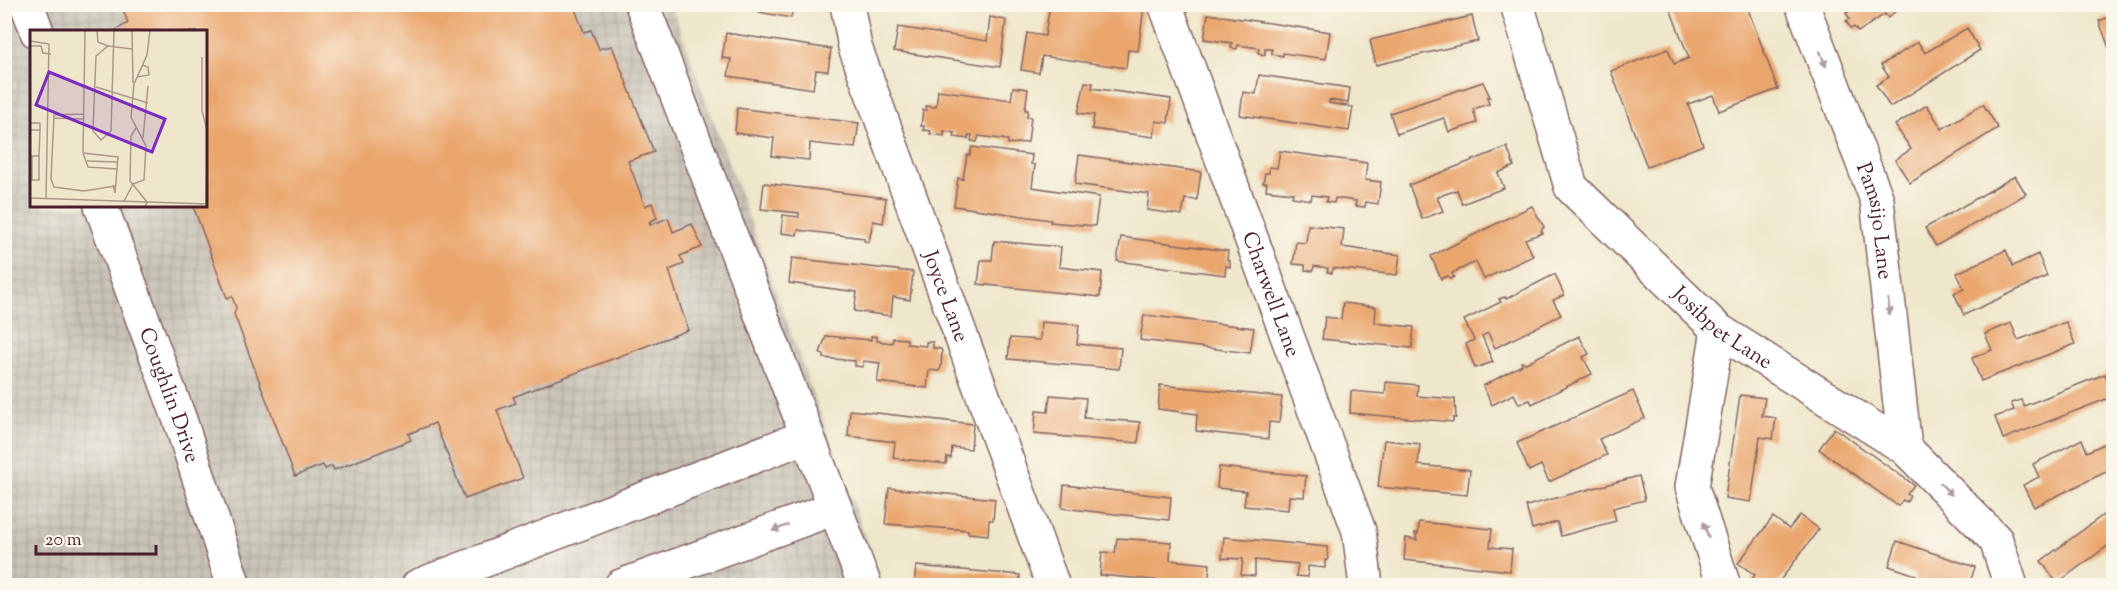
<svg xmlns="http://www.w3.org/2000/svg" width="2118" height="590" viewBox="0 0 2118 590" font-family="'Sorts Mill Goudy',serif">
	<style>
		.industrial { fill: url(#industrial-grid); fill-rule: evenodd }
		.building { fill: #eaa66d }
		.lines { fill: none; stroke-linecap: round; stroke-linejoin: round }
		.minor-casing { stroke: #846563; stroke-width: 36 }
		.minor { stroke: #fff; stroke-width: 33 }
		.oneway { fill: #ae9aa0 }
		.labels { text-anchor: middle; stroke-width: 6; stroke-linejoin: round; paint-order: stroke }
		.street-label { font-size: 21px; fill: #4a1f2b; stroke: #fbf7ec }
		.inset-road { fill: none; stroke: #ad978b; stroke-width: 1.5 }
		.view { fill: #7b2cbf; fill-opacity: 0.15; stroke: #7b2cbf; stroke-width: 3 }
		.inset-edge { fill: none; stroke: #4a1f2b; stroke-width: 3 }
	</style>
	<defs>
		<pattern id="industrial-grid" width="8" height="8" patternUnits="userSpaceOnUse" patternTransform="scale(1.5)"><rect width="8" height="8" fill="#c9c3b8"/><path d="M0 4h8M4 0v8" fill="none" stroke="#aea79e"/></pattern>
	</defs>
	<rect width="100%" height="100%" fill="#fbf7ec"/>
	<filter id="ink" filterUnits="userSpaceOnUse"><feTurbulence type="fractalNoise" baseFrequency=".0167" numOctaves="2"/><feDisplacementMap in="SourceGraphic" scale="12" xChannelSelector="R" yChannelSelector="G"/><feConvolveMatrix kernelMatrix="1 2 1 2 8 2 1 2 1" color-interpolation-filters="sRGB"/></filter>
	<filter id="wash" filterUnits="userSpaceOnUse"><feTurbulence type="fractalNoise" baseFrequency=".008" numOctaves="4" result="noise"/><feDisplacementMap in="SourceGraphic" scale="24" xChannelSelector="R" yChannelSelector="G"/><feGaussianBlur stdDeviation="1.35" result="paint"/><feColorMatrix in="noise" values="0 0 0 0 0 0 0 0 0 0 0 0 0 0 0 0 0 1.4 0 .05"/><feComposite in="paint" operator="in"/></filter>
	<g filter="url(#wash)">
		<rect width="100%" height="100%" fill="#efe7cb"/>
		<path class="industrial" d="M4 5H671L883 585H5ZM32 32H206V206H32Z"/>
		<g id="blocks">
			<g class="building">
				<path d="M121 4H573L584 32 591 30 599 49 612 46 654 152 628 161 645 206 652 203 657 218 649 222 650 225 668 218 673 232 692 224 702 247 680 256 684 264 669 270 688 330 513 397 516 403 497 410 523 478 465 499 435 423 408 434 411 440 334 470 332 466 325 469 323 465 295 476 234 314 236 308 232 296 227 298 193 206H206V32H113L128 23Z"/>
				<path d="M759 4H794L791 18 758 12Z"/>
				<path d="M1050 4 1144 7 1138 51 1128 50 1126 68 1042 56 1039 73 1021 70 1027 33 1045 36Z"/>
				<path d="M1674 4H1746L1778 89 1719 111 1713 95 1688 104 1703 145 1647 167 1611 71 1668 49 1674 64 1689 58 1669 6Z"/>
				<path d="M1854 4H1903L1888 18 1885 14 1858 32 1854 27 1851 29 1846 21 1850 19 1846 13 1856 7Z"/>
				<path d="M1208 14 1330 32 1326 59 1283 53V56L1272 54V49H1265V55L1258 53 1259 48 1238 45 1237 49 1231 48 1232 43 1204 39Z"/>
				<path d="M2114 15V59H2113L2099 21Z"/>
				<path d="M1472 16 1478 41 1376 65 1370 40Z"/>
				<path d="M990 17 1006 20 1000 67 894 51 898 27 987 41Z"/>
				<path d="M1967 28 1980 50 1890 107 1876 85 1889 77 1881 65 1918 42 1925 53Z"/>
				<path d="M726 33 831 49 828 71 816 70 813 89 728 76 731 59 722 58Z"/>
				<path d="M1259 75 1350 88 1348 103 1329 100V103L1353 107 1349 131 1240 115 1243 92 1256 94Z"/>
				<path d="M1085 82 1093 83 1092 88 1171 99 1168 123 1156 121 1154 137 1092 129 1094 115 1078 113Z"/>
				<path d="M1483 82 1490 97H1487L1489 104 1473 109 1477 123 1449 132 1444 118 1397 134 1390 113Z"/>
				<path d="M1013 87 1028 89 1025 110H1028L1027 117H1031L1028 142 1008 144V140L979 136 977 142 971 141 972 135H969L968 139 954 137 955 133 944 131V136L930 134 931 131 923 130 924 126H921L923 110H926V106L936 107 938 90 1011 100Z"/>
				<path d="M1983 104 1998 128 1910 183 1895 160 1911 149 1895 125 1927 105 1942 129Z"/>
				<path d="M737 108 859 123 855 148 810 143 809 160 772 156 774 138 735 133Z"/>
				<path d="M972 147 1032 155 1031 164 1035 165 1032 187 1099 197 1095 226 1050 222 1051 220 954 206 958 178 963 179 967 155H970Z"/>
				<path d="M1507 147 1514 166 1498 173 1504 188 1462 204 1457 190 1437 197 1443 211 1422 219 1409 185Z"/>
				<path d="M1280 151 1367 163 1365 180 1381 182 1378 204 1366 202 1365 207 1355 206 1356 201 1335 198 1334 203 1326 202 1327 197 1312 195 1311 200 1292 197 1293 193 1266 190 1267 183H1263L1265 173H1269V167L1277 168Z"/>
				<path d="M1079 155 1201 172 1197 200 1185 199 1182 215 1147 210 1149 194 1075 184Z"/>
				<path d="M2015 176 2026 194 1936 246 1925 228Z"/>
				<path d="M764 183 886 198 883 223 873 221 869 242 864 241V238L798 230 797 235 781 233 783 215 799 217V213L761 209Z"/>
				<path d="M1532 206 1544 227 1541 231 1543 233 1525 239 1533 256 1484 279 1476 262 1452 273 1454 277 1450 279 1448 276 1441 279 1431 256Z"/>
				<path d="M1308 225 1344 229 1342 247 1400 255 1397 275 1333 268 1332 273 1327 272 1328 268 1314 266 1313 271 1305 270V265L1293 264 1296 242 1306 243Z"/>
				<path d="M1121 237 1228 251 1227 260 1230 261V267L1226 266 1225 275 1117 261Z"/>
				<path d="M994 241 1061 247 1059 267 1102 272 1100 297 978 284 981 260H992Z"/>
				<path d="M2006 250 2013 266 2038 254 2047 276 1964 315 1954 293 1964 289 1957 273Z"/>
				<path d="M792 258 913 272 910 300 893 297 891 316 854 311 857 292 789 283Z"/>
				<path d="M1555 274 1564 295 1553 300 1561 315 1495 348 1488 333 1482 336 1493 362 1475 368 1466 344 1474 340 1464 320 1501 302 1499 299 1505 297 1506 299Z"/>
				<path d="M1343 303 1376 307 1375 323 1414 327 1412 348 1322 339 1325 317 1341 319Z"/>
				<path d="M1144 315 1254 328 1250 353 1140 340Z"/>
				<path d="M1041 322 1079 325 1077 344 1121 348 1119 369 1008 359 1010 338 1040 340Z"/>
				<path d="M2066 322 2075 344 1981 381 1972 358 1992 350 1985 334 2011 323 2018 340Z"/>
				<path d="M826 336 871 340V336L877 337V341L892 343 893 338 907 339V344L926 346V342H933V348L941 349 942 352 941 367 939 371 929 370 927 388 877 382 880 363 863 361V367L855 366V361L824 358V354L820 353Z"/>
				<path d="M1579 336 1589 354 1583 357 1592 374 1532 404 1530 400 1519 404 1514 394 1492 405 1483 386 1522 365 1521 362 1526 363Z"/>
				<path d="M2105 374 2114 396 2003 439 1995 417 2014 410 2011 403 2021 400 2024 406Z"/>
				<path d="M1386 382 1418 385 1417 396 1455 399 1456 418H1453V422L1350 413 1351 391 1385 394Z"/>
				<path d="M1160 385 1282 397 1279 423 1269 422 1268 439 1196 431 1197 414 1158 409Z"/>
				<path d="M1633 391 1645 418 1599 439 1607 455 1549 482 1541 465 1529 471 1517 443Z"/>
				<path d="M1050 395 1086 398 1084 418 1140 422 1138 443 1034 434 1036 411 1048 412Z"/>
				<path d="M1740 395 1765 398 1762 416 1776 418 1773 439 1760 437 1751 502 1725 498Z"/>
				<path d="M850 410 973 424 971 449 952 447 951 458 947 457 946 464 893 458 895 442 848 436Z"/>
				<path d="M1834 428 1914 485 1907 494 1910 496 1907 502 1903 500 1898 506 1819 449Z"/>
				<path d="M2082 439 2087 452 2114 439V468L2034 507 2023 485 2039 477 2033 464Z"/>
				<path d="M1384 440 1420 444 1418 465 1470 470 1467 495 1378 487Z"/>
				<path d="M1219 467 1306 476 1304 497 1289 496 1288 510 1244 506 1246 491 1217 488Z"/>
				<path d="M1639 476 1645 500 1613 508 1616 521 1561 536 1557 522 1532 529 1526 506Z"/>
				<path d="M1064 485 1171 497 1169 520 1062 508Z"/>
				<path d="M889 488 995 499 993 520H989L988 535 968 533V530L885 524Z"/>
				<path d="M2114 507V541L2057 583 2041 561Z"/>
				<path d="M1800 515 1819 529 1776 586H1747L1755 575 1738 563 1773 517 1789 529Z"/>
				<path d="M1419 522 1492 529 1490 547 1512 549 1510 571 1404 560 1406 538 1417 540 1415 533 1418 534Z"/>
				<path d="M1224 537 1327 547 1328 560H1325V568L1308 566V577L1296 576 1298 564 1255 560V576L1241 575 1243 559 1222 558Z"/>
				<path d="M1117 538 1171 542 1170 560 1210 564 1208 585 1100 575 1102 552 1115 553Z"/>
				<path d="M1897 541 1975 567 1969 586H1913L1916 575 1889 566Z"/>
				<path d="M916 566 1020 575 1019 586H914Z"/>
			</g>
		</g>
	</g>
	<g filter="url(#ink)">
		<use href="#blocks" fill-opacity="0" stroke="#846563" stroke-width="1.5"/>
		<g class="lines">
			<g class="minor-casing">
				<g id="minor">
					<path d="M27 4 37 32"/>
					<path d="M642 4 865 586"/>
					<path id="s1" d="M847 4 855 47 1053 586"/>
					<path id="s2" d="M1165 4 1359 531 1366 586"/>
					<path id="s3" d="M1517 4 1571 187 1718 330 1905 448 1996 540 2011 586"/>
					<path id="s4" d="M1802 4 1877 200 1905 448"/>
					<path id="s5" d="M101 206 181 423 234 586"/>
					<path d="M1718 330 1692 487 1724 586"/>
					<path d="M418 586 807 436"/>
					<path d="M621 586 835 508"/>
				</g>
			</g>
			<use href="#minor" class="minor"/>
		</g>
		<defs><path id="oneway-solid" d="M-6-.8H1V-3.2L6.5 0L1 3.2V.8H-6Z" transform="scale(1.5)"/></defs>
		<g class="oneway">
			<use href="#oneway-solid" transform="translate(1823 59) rotate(69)"/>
			<use href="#oneway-solid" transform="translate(1889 307) rotate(84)"/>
			<use href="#oneway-solid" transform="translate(1946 489) rotate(45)"/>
			<use href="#oneway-solid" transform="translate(780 528) rotate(160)"/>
			<use href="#oneway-solid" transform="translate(1706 530) rotate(-108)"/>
		</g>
	</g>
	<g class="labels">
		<g class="street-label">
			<text dy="7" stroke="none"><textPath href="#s4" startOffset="230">Pamsijo Lane</textPath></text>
			<text dy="7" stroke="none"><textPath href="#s2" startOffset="309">Charwell Lane</textPath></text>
			<text dy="7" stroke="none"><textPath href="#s1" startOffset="309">Joyce Lane</textPath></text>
			<text dy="7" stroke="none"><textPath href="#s3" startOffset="398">Josibpet Lane</textPath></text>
			<text dy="7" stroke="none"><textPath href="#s5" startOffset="201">Coughlin Drive</textPath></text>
		</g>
	</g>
	<g transform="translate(30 30)">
		<rect width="177" height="177" fill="#efe7cb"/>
		<path class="inset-road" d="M55 0 53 123 88 127 85 163 83 155M67 0 68 12 78 16 66 26 63 101 71 110 81 101 84 0M102 0 103 53M0 11 19 14M0 16H11L13 23 21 24M78 16 102 19M172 27V81L177 100M107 47 119 45 118 37 112 35M66 57 118 73M53 84 24 85 21 149 24 157 54 161 85 156M24 88 53 89M0 93H10V100H0M106 98 101 106 100 151 117 172 115 177M113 108 118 56M53 123 58 137 87 139M0 126H9L10 100M2 126V150H9V126M57 131 87 132M103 154 114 150 116 116 101 87 104 54 117 25 120 0M0 168 177 174M16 168 19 14M94 171 103 154M176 174 177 124"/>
		<path class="view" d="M19 42 135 89 122 122 6 75Z"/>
		<rect width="177" height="177" class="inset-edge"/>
	</g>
	<rect width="2118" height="590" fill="none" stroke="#fbf7ec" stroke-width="24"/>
	<path d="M36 545v9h120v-9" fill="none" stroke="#4a1f2b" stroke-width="3"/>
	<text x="45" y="545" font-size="18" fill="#4a1f2b" stroke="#fbf7ec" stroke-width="4.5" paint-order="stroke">20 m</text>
</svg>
